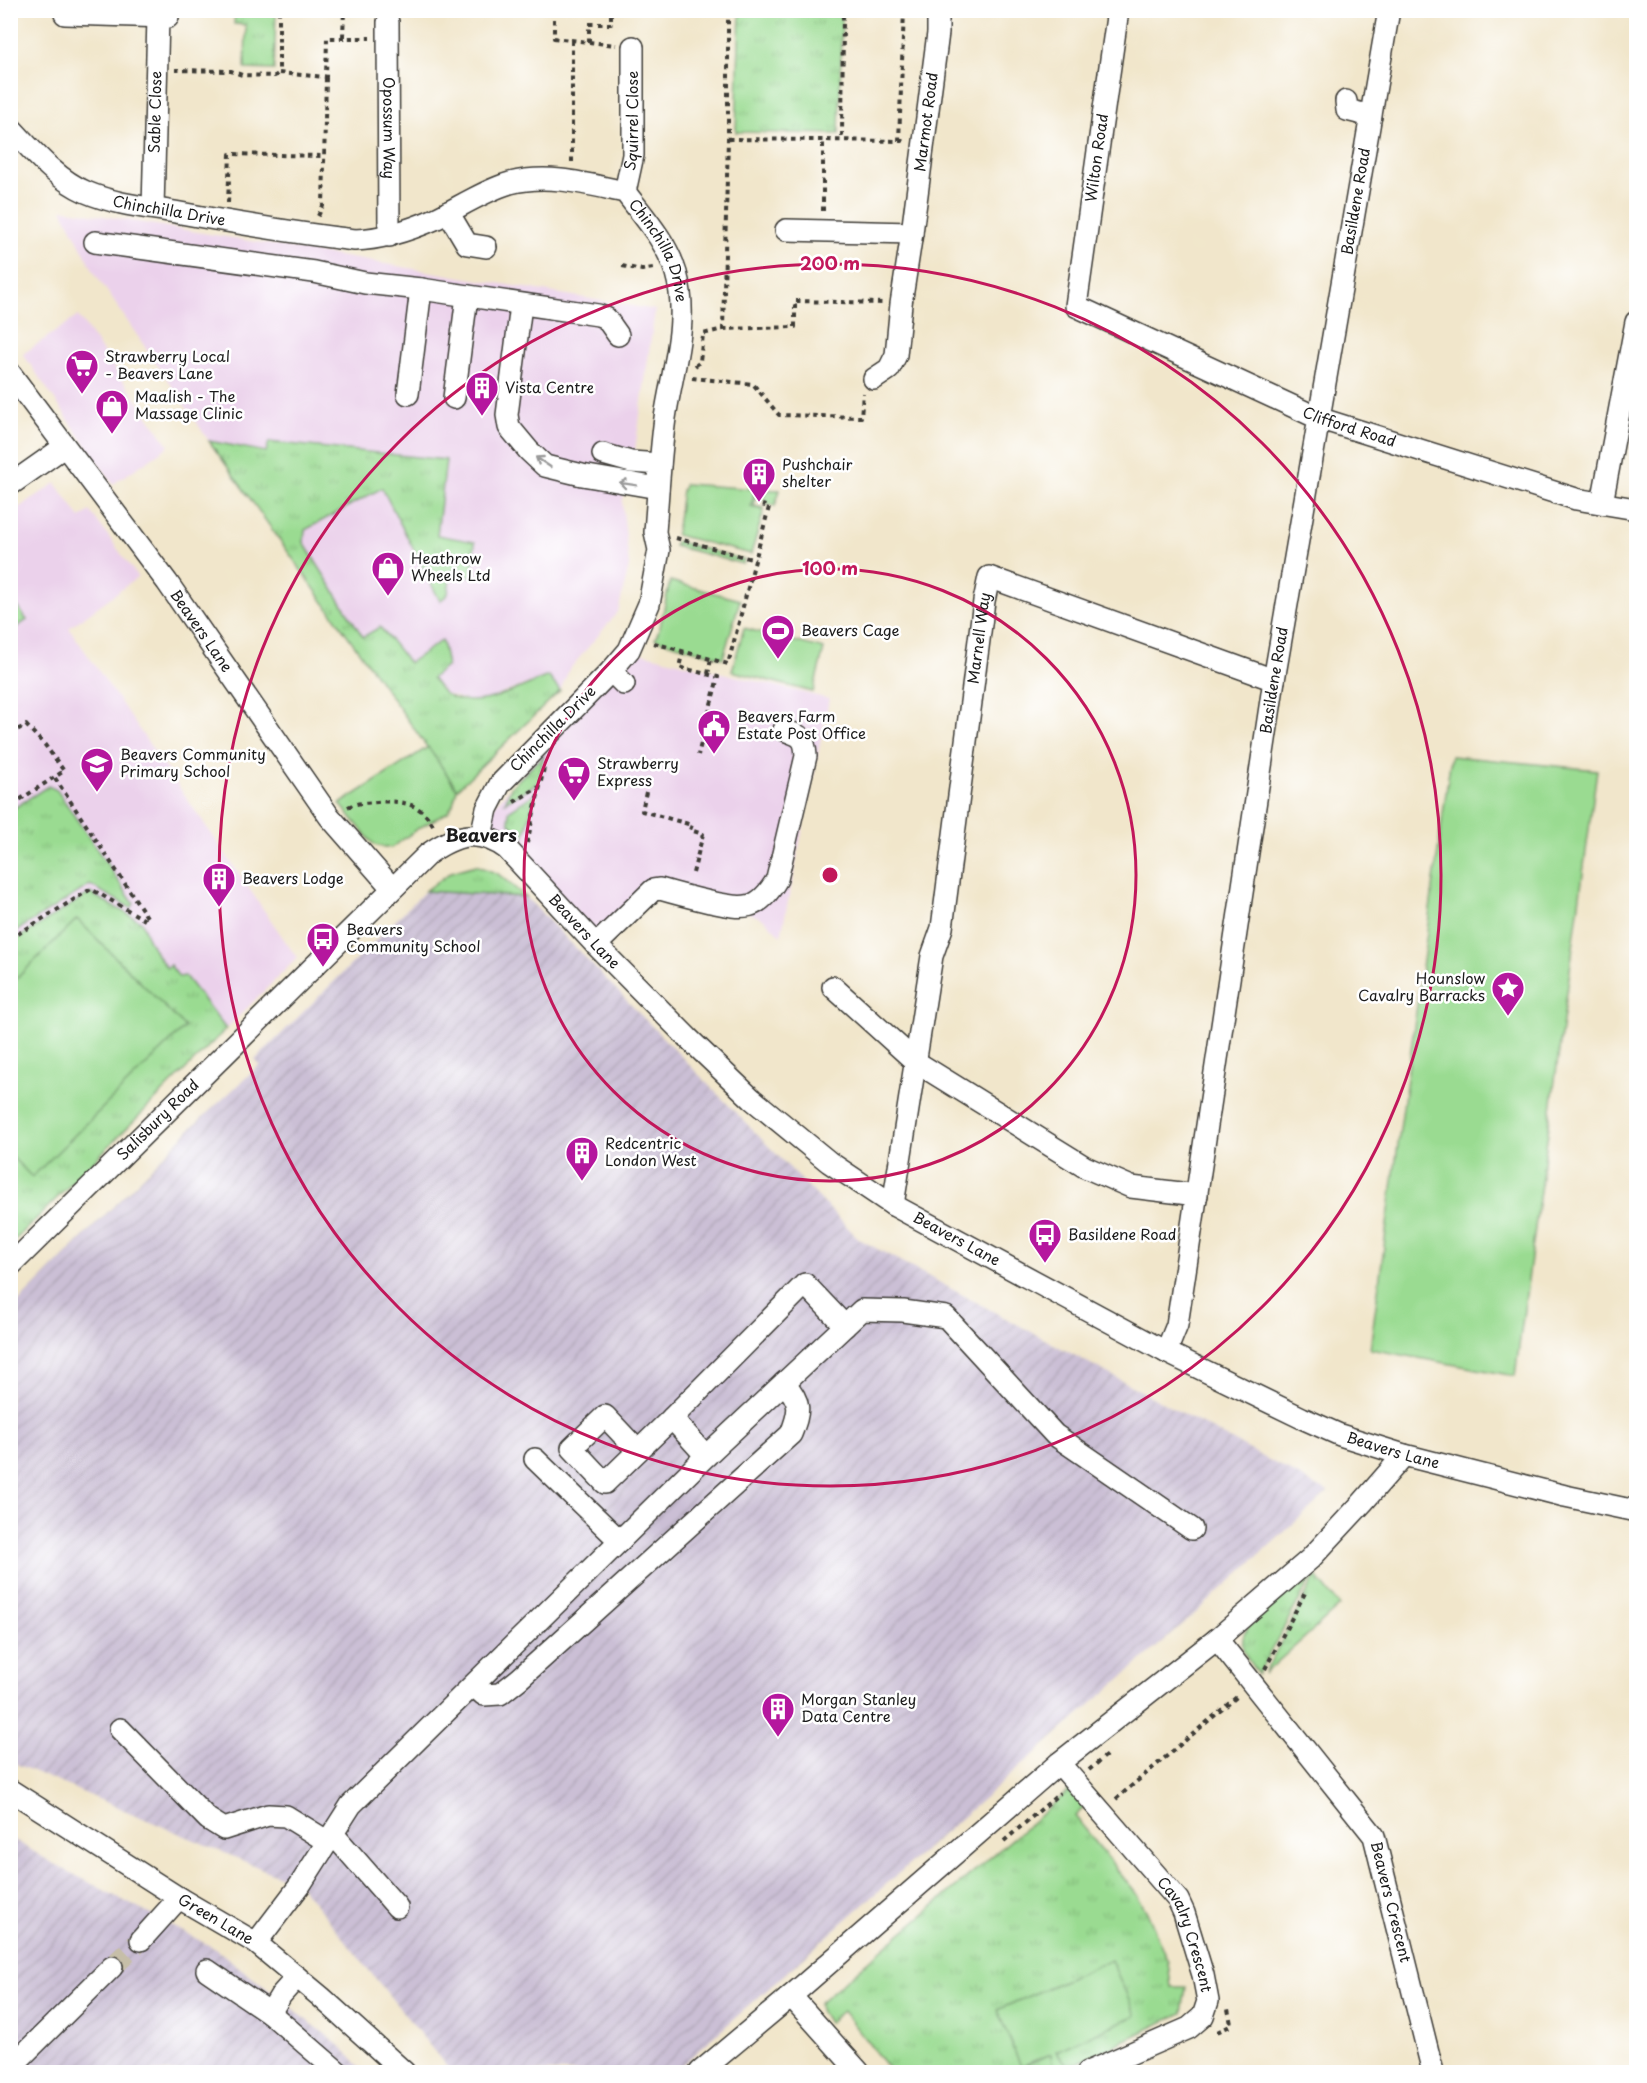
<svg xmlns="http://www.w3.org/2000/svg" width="1647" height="2083" viewBox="0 0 1647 2083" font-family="'Playpen Sans',sans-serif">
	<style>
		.built { fill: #ebd1eb }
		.industrial { fill: url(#industrial-furrows) }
		.grass { fill: url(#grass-tufts); stroke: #5b7c56; stroke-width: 1.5 }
		.park { fill: #9adb91; stroke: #5b7c56; stroke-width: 1.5 }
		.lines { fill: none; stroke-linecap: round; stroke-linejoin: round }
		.minor-tunnel { stroke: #c6bea8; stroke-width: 21; stroke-dasharray: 21 10; stroke-linecap: butt }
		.minor-casing { stroke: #3c3a36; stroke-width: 24 }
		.path { stroke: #3c3a36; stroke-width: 4; stroke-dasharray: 4.5 4.5; stroke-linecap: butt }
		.minor { stroke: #fff; stroke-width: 21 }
		.oneway { stroke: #999 }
		.ring { fill: none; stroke: #c2185b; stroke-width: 3 }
		.labels { text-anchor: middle; stroke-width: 5; stroke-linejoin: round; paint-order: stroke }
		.street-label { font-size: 15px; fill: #1c1c1c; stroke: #fff }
		.poi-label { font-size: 15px; fill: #1c1c1c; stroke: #fff; text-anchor: start }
		.quarter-label { font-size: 18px; font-weight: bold; fill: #1c1c1c; stroke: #fff }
		.centre { fill: #c2185b; stroke: #fff; stroke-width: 3 }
		.ring-label { font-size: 18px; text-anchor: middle; font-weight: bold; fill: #c2185b; stroke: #fff; stroke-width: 5; stroke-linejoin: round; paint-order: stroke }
	</style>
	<defs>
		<pattern id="industrial-furrows" width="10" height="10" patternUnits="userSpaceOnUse" patternTransform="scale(1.5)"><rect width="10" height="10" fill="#cbbfd5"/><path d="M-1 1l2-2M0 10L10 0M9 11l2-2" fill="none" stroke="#aea4b6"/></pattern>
		<pattern id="grass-tufts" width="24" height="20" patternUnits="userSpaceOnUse" patternTransform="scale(1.5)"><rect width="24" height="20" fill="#9adb91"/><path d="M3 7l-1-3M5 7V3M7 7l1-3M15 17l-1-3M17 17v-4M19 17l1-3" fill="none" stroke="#84bb7c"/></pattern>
	</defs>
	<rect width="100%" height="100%" fill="#fff"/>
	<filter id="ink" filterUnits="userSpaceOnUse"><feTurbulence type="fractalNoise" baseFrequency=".0167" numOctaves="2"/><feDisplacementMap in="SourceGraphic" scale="12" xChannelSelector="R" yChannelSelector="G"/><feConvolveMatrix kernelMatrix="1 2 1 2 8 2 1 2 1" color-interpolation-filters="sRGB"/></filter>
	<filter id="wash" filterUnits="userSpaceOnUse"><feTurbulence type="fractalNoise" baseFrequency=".008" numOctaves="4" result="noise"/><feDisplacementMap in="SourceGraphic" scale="24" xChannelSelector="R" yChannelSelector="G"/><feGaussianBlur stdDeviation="1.35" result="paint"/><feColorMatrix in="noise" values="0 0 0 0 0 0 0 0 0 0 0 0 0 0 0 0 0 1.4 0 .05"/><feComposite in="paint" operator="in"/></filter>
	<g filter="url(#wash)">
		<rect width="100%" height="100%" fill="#f1e6cb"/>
		<g class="built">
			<path d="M62 209 655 310 635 450 622 501 629 566 618 612 569 670 560 691 547 676 486 700H465L445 693 432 678 409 663 380 627 363 637 304 542V530L360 500 267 452 209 441 94 272Z"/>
			<path d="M78 316 169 446 113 484 23 354Z"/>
			<path d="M56 483 80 518 90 511 138 577 69 628 297 958 11 1244V513Z"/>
			<path d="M629 650 829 699 781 936 765 920 738 908 660 889 596 945 483 819Z"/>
		</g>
		<g class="industrial">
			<path d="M425 891 526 897 859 1239 1328 1492 1198 1611 935 1841 674 2072H451L300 1885 16 1764 11 1758 10 1311 192 1127 260 1065 255 1060Z"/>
			<path d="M10 1837 54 1864 216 1949 343 2048 364 2072H11Z"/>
		</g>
		<g class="grass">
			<path d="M235 11H276L274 70 245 69 246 25 234 24Z"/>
			<path d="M740 13 842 15 839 134 736 132Z"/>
			<path d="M209 441 266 452 269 442 446 460 437 535 475 542 472 577 451 571 448 594 440 601 382 488 305 530 304 543 363 637 380 627 409 663 442 640 447 666 432 678C436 683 440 689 444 693 475 714 518 688 548 676L560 691 457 789Z"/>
			<path d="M755 489 780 490 775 506 765 503 766 501 763 500 764 495 757 494 754 506 764 508V510L751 507Z"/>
			<path d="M676 541 744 560 743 564 674 546Z"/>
			<path d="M544 755 538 783 505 802 511 787Z"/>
			<path d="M48 786 57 790 134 904 131 908 90 885 15 932 11 931V810Z"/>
			<path d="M534 794 535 796 524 838 521 837 509 822V811Z"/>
			<path d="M476 865 498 874 526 897 425 891 451 872Z"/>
			<path d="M90 893 142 922C147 940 155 954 167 968L170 965 179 977 185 976 226 1029 11 1244 10 940 12 942Z"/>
			<path d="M1309 1572H1313L1312 1577 1258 1674C1245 1657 1235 1643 1250 1624Z"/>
			<path d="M1316 1576 1340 1606 1264 1674Z"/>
			<path d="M1071 1789 1089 1803 1075 1816 1137 1895 1147 1912 1168 1962 1171 1987H1186L1182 2013 1069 2067 1056 2051 1021 2066 1051 2054 1053 2072H891L843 2011 828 2023 820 2010 819 2003Z"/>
		</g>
		<g class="park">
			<path d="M685 484 755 489 751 507 764 510 751 554 676 535 682 490Z"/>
			<path d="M670 581 740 600 723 658 655 639 660 627Z"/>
			<path d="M11 597 27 620 11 631H10Z"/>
			<path d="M744 628 824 649 813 692 732 671Z"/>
			<path d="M428 747 457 789 453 804 448 812 419 828 391 848 374 845 340 804Z"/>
			<path d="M1451 756 1597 770 1515 1376 1370 1349Z"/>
			<path d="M77 919 185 1027 32 1177 11 1156V984Z"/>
			<path d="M1111 1960 1136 2015 1056 2051 1069 2067 1053 2072 1051 2054 1021 2066 997 2010Z"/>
		</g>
	</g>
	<g filter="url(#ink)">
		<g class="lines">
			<path class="minor-tunnel" d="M112 1967 141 1940"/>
			<g class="minor-casing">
				<g id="minor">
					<path id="s1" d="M1118 10 1076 306 1318 418 1576 499 1636 509"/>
					<path d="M65 14 168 17"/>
					<path id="s2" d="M388 22 389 236"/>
					<path d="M1346 101 1347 110 1371 116"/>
					<path id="s3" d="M10 127C33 151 56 179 86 192 114 204 145 207 175 212 235 223 295 233 355 240 383 239 410 230 435 219 460 207 483 191 510 183 549 173 587 184 625 192 644 217 667 242 676 273 690 321 672 370 665 418 660 456 658 494 655 532L659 550 649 604 629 650 611 671 500 784 487 809 481 836"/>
					<path id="s4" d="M625 192 633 155V47"/>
					<path id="s5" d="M153 208 158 17"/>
					<path d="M448 212 467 244 486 247"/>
					<path id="s6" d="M786 230 912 233 938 33V10"/>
					<path d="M95 242 314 272 365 283 421 289 598 315 606 318 618 335"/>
					<path d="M521 305 507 415 509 427 529 451 545 466 582 475 658 488"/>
					<path id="s7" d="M10 373 167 582 329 816 392 888"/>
					<path d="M874 379 889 369 896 355 901 304 912 233"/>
					<path d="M408 394 421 289"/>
					<path d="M454 398 467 296"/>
					<path d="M603 454 631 462 660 464"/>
					<path d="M10 485 64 447"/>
					<path d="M1602 503 1636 322"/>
					<path d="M611 671 624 684"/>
					<path d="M596 945 653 890 660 889C677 894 693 898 710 902 744 909 758 912 777 879L806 756C805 737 801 736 784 730"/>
					<path d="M833 987 916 1062 1085 1167 1131 1187 1197 1195"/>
					<path id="s8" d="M893 1205 932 956 942 928 984 601 989 577 1274 680"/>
					<path id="s9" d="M10 1266 428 854C456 834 478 828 507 849L596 945 688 1038 752 1099 829 1162 893 1205 1166 1352 1302 1418 1340 1435 1404 1455 1565 1496 1636 1511"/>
					<path id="s10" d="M1166 1352 1177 1325 1274 680 1389 10"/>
					<path d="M672 1418 805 1284 845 1326"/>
					<path d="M638 1451 605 1416 572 1448 605 1483 672 1418 706 1456"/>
					<path d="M535 1459 620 1541"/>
					<path id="s11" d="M1217 1639 1374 1836 1433 2072"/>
					<path d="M474 1686 484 1695 500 1694 519 1679 791 1434C800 1411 802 1402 784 1383"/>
					<path d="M120 1729 208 1819 224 1829 268 1815 286 1816 328 1842"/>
					<path id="s12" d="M1059 1763 1178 1900 1184 1913 1203 1975 1208 2001 1203 2016 1189 2028 1088 2072"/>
					<path id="s13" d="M10 1790 179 1898 256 1943 321 1997 404 2072"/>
					<path d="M333 1834 397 1907"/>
					<path d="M141 1940 179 1898"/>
					<path d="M256 1943 300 1885 351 1805 706 1456 862 1310 903 1311 946 1317 1055 1435 1192 1529"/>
					<path d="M207 1970 270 2013"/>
					<path d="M297 1977 281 1995 270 2013 338 2072"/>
					<path d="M791 1996 859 2072"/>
					<path d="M10 2068 112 1967"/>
					<path d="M700 2072 791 1996 1059 1763 1217 1639 1310 1559 1363 1502 1404 1455"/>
				</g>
			</g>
			<g class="path">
				<path d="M279 10V73L326 77 327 38H370"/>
				<path d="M554 10V38L616 45"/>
				<path d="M728 11 843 13 842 140"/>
				<path d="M343 37 344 10"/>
				<path d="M589 42V24H611V10"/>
				<path d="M175 70 231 71 242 75 275 76 279 73"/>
				<path d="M728 139 905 141"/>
				<path d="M899 141 904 10"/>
				<path d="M572 162V40"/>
				<path d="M228 203 230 154 324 156"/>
				<path d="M823 211V140"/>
				<path d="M318 216 323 206 326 77"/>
				<path d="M622 266 642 270 653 268"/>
				<path d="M723 329 795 327V301L883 303"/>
				<path d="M695 366 700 362 703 334 723 329 728 139V10"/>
				<path d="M692 378 753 384 779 415 861 417 863 393"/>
				<path d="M676 538 755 560"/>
				<path d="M654 643 728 664 769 507 762 505"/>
				<path d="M683 651 679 667 718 677 698 755"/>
				<path d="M708 674 711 659"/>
				<path d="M10 734 26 725 45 745 64 771 10 806"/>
				<path d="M55 778 149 920"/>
				<path d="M646 792 642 811 692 825 690 830 703 834 692 877"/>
				<path d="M514 802 539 787"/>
				<path d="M348 807C358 802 366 803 377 802 401 800 422 803 434 827"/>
				<path d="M527 843 544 768"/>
				<path d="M10 935 13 937 91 889 145 920"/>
				<path d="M1265 1669 1306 1591"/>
				<path d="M1089 1770 1109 1753"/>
				<path d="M1116 1799 1239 1695"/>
				<path d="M1004 1841 1060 1793"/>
				<path d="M1217 2032 1230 2026 1231 2024 1228 2009"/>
			</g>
			<use href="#minor" class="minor"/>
		</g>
		<defs><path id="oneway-shaft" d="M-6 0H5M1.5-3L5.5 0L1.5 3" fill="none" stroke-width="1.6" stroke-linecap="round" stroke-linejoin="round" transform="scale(1.5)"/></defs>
		<g class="oneway">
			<use href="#oneway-shaft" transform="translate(543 462) rotate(-146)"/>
			<use href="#oneway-shaft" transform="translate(628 484) rotate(-171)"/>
		</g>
	</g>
	<g class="ring">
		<circle cx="830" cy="875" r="306"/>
		<circle cx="830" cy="875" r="611"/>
	</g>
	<defs>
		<g id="supermarket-pin" transform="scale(1.725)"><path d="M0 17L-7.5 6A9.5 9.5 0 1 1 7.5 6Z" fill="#b5179e" stroke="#fff"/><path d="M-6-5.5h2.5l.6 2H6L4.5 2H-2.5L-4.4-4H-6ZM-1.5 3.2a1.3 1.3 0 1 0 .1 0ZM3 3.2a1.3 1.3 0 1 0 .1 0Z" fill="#fff"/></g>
		<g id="building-pin" transform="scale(1.725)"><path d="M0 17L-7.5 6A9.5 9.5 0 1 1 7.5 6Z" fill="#b5179e" stroke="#fff"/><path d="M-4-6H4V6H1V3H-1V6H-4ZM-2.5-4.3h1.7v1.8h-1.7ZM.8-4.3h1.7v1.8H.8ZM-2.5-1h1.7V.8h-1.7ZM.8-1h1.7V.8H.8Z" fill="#fff"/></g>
		<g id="shop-pin" transform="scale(1.725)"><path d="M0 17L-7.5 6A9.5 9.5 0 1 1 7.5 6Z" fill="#b5179e" stroke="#fff"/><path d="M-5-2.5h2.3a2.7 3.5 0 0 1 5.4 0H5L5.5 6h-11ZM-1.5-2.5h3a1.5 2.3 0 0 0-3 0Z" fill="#fff"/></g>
		<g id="stadium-pin" transform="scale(1.725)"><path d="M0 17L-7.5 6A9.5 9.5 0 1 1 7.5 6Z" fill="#b5179e" stroke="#fff"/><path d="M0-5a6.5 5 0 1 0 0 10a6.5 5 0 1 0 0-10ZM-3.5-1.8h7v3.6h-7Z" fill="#fff"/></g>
		<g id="civic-pin" transform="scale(1.725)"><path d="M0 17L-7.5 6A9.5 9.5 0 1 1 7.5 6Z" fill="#b5179e" stroke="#fff"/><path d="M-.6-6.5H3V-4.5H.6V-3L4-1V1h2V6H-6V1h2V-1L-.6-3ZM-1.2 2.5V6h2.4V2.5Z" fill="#fff"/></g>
		<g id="school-pin" transform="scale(1.725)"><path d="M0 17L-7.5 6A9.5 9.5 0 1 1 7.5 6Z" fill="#b5179e" stroke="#fff"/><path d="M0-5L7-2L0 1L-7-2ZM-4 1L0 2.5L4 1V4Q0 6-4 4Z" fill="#fff"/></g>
		<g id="bus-pin" transform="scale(1.725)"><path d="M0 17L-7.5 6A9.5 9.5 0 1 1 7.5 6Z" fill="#b5179e" stroke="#fff"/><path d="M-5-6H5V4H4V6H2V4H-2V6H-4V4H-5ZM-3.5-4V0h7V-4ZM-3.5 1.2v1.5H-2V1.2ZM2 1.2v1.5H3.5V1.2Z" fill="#fff"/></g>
		<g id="sight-pin" transform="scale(1.725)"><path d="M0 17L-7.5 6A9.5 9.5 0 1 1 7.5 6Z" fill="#b5179e" stroke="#fff"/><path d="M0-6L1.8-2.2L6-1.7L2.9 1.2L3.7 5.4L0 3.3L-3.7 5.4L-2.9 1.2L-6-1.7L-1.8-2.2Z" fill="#fff"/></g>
	</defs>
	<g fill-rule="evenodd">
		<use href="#supermarket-pin" x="82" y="366"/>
		<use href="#building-pin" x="482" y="388"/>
		<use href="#shop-pin" x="112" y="406"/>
		<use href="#building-pin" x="759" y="474"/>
		<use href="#shop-pin" x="388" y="568"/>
		<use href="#stadium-pin" x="778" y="631"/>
		<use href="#civic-pin" x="714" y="726"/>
		<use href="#school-pin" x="97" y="764"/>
		<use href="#supermarket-pin" x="574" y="773"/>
		<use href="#building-pin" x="219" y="879"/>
		<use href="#bus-pin" x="323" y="939"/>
		<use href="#sight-pin" x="1508" y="988"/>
		<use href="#building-pin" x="582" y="1153"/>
		<use href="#bus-pin" x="1045" y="1235"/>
		<use href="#building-pin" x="778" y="1709"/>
	</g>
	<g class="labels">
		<g class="street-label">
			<text dy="5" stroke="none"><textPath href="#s5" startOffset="96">Sable Close</textPath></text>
			<text dy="5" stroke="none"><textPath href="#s4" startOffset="72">Squirrel Close</textPath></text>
			<text dy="5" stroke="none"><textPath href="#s6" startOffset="238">Marmot Road</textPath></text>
			<text dy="5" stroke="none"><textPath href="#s2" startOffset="106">Opossum Way</textPath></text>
			<text transform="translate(1097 158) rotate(-82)" y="5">Wilton Road</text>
			<text dy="5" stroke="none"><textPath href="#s10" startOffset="1167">Basildene Road</textPath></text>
			<text dy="5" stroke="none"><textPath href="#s3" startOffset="186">Chinchilla Drive</textPath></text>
			<text dy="5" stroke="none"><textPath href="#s3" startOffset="726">Chinchilla Drive</textPath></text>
			<text dy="5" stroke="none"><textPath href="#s1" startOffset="598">Clifford Road</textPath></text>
			<text dy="5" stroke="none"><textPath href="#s7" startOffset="321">Beavers Lane</textPath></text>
			<text dy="5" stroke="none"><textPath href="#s8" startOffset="574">Marnell Way</textPath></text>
			<text dy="5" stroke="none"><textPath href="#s10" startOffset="681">Basildene Road</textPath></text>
			<text transform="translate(553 729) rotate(-45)" y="5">Chinchilla Drive</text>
			<text dy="5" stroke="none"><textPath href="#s9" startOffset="786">Beavers Lane</textPath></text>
			<text dy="5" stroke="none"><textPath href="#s9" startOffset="208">Salisbury Road</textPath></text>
			<text dy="5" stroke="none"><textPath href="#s9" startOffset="1272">Beavers Lane</textPath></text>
			<text dy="5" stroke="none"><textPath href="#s9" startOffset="1758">Beavers Lane</textPath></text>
			<text dy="5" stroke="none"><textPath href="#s11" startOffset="320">Beavers Crescent</textPath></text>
			<text dy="5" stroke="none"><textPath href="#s13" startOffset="243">Green Lane</textPath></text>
			<text dy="5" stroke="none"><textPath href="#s12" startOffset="216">Cavalry Crescent</textPath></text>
		</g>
		<g class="poi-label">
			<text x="105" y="362">Strawberry Local<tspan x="105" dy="17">- Beavers Lane</tspan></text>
			<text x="505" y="393">Vista Centre</text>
			<text x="135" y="402">Maalish - The<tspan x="135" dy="17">Massage Clinic</tspan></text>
			<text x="782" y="470">Pushchair<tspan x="782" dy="17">shelter</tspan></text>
			<text x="411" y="564">Heathrow<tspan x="411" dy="17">Wheels Ltd</tspan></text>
			<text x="801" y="636">Beavers Cage</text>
			<text x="737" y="722">Beavers Farm<tspan x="737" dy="17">Estate Post Office</tspan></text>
			<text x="120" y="760">Beavers Community<tspan x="120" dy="17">Primary School</tspan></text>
			<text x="597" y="769">Strawberry<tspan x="597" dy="17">Express</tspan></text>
			<text x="242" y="884">Beavers Lodge</text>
			<text x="346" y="935">Beavers<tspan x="346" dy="17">Community School</tspan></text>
			<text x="1485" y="984" text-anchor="end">Hounslow<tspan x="1485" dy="17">Cavalry Barracks</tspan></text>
			<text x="605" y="1149">Redcentric<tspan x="605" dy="17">London West</tspan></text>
			<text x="1068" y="1240">Basildene Road</text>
			<text x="801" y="1705">Morgan Stanley<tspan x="801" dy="17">Data Centre</tspan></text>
		</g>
		<g class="quarter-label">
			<text x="481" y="842">Beavers</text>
		</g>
	</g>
	<circle cx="830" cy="875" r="9" class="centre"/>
	<g class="ring-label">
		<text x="830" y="270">200 m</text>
		<text x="830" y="575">100 m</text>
	</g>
	<rect width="1647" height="2083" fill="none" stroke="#fff" stroke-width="36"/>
</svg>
